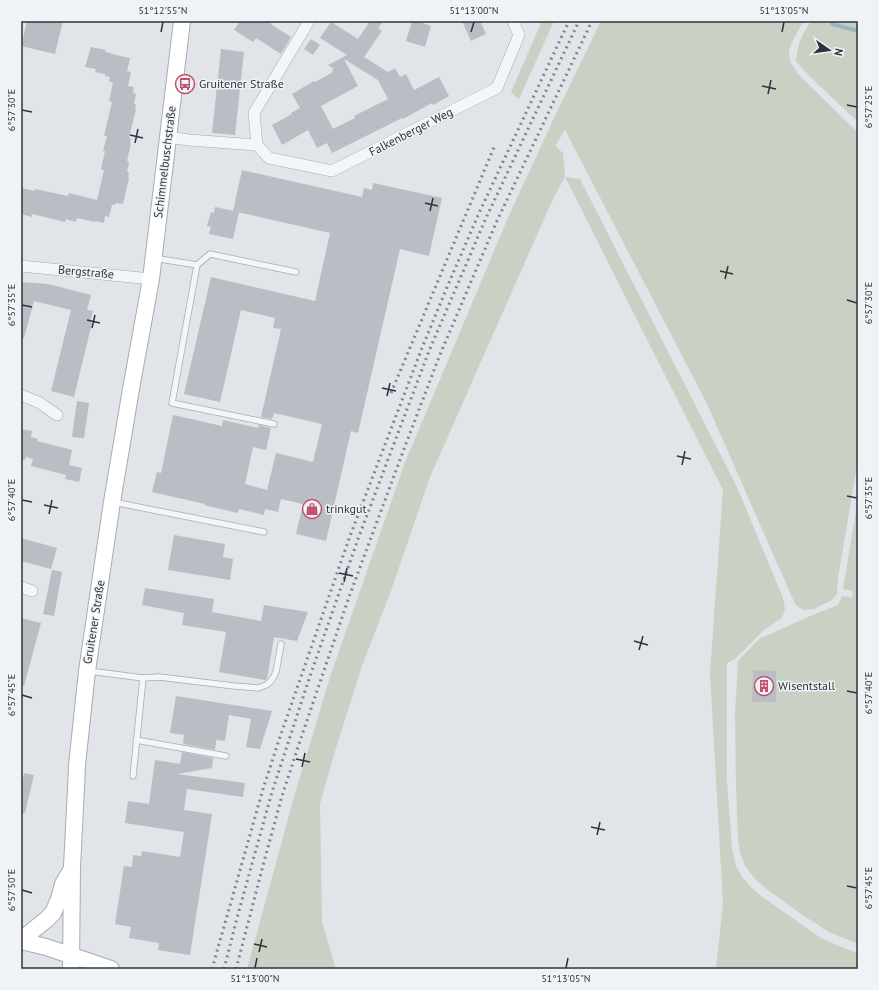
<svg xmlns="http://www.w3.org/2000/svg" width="879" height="990" viewBox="0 0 879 990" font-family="'PT Sans',sans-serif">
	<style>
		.green { fill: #c8d1c3 }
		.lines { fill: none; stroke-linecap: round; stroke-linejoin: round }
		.stream { stroke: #9fb5c4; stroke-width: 4 }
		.building { fill: #b8bec4; fill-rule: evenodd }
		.service-casing { stroke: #a7acb2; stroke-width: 7 }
		.minor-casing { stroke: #a7acb2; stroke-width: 12 }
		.secondary-casing { stroke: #a7acb2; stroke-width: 18 }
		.service { stroke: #f3f5f7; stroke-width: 5.5 }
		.minor { stroke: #f3f5f7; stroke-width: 11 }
		.secondary { stroke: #fff; stroke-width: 16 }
		.rail { stroke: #7c8590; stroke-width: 3; stroke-dasharray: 2 4; stroke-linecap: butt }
		.ticks { fill: none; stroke: #2b343e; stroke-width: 1.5 }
		.labels { text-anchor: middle; stroke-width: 3; stroke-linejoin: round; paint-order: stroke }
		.poi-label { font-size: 12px; fill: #2b343e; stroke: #f0f3f6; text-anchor: start }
		.street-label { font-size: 12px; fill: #2b343e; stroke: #f0f3f6 }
		.neatline { fill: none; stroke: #2b343e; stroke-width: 1.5 }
		.ticks-label { font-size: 10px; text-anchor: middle; fill: #2b343e }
	</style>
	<rect width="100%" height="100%" fill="#e1e4e8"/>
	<g class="green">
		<path d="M542 21H554L519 99 511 92Z"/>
		<path d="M601 21H804C799 29 789 45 789 54 789 62 795 69 799 75L858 133V459L838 578 837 594 832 600 814 609 803 610 796 605 792 597 707 404 565 130 555 146 563 153 565 177 580 179 737 487 783 598 785 609 782 618 765 629 735 659 727 663V782L732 848 736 866 742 877 751 887 761 896 821 938 846 949 858 953V969H716L723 903 710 673 723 490 565 177 552 201 430 477 392 588 362 666 335 751 320 804 322 922 336 969H247L294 797 330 677 404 465 510 213 555 116Z"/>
		<path d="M811 21H858V122L804 71 796 61C798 43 801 36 811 21Z"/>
		<path d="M858 498V944L829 932 801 914 768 890 755 879 745 866 740 853 738 840 736 786 735 713 738 661 759 639 810 616 838 605 842 596 852 597 853 591 843 589Z"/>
	</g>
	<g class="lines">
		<path class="stream" d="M832 24 858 31"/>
	</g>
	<g class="building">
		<path d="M27 21H63L55 54 21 46Z"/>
		<path d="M240 21H270L272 25 291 37 281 54 256 38 253 42 234 30Z"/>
		<path d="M370 21H383L378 28 382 31 364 57 388 72 395 68 400 77 406 74 414 90 439 77 449 96 433 105 432 103 403 119 402 118 332 153 327 143 317 148 308 130 282 145 272 125 292 114 291 113 300 108 292 94 314 81 315 82 333 72 332 70 334 69 328 65 347 55 320 38 331 22 358 39ZM344 59 378 80 388 99 354 116 355 118 333 129 321 106 358 86Z"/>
		<path d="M412 21H417L431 26 425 47 406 41Z"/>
		<path d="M462 21H480L486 34 471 41Z"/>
		<path d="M311 39 320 45 313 55 304 49Z"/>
		<path d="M91 47 106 50 105 52 111 53V54L130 58 127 71 131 72 128 86 134 87 133 93 136 94 134 104H136L135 109H136L129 138H131L130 143H131L127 161 129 162 127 172H129L128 177 129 178 123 204 116 203 115 205H112L109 217 105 216 104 223 95 221V222L77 218 76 222 66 219 65 222 32 214V217L21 214V188L35 191V189L68 196 69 193 97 200 104 170 101 169 105 151H103L107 136H104L112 102 109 101 113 83 109 81 110 77 105 76V74L95 72 96 69 85 67Z"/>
		<path d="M221 49 244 52 235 135 212 133Z"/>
		<path d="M242 170 362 197 364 188 372 190 373 183 442 198 429 256 400 249 358 433 351 431 326 541 296 534 303 504 281 499 278 512 265 509 264 515 239 509 238 513 204 505 205 504 152 492 157 472 161 473 173 415 222 426 223 420 258 428 259 425 271 428 266 450 253 447 245 484 267 490 276 453 313 462 322 424 274 413 272 419 261 417 281 329 273 328 275 318 241 310 220 402 184 394 211 277 315 301 330 233 233 211Z"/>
		<path d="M215 207 239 212 233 239 209 234 211 227 207 226 211 212 214 213Z"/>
		<path d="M21 282 48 284 91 295 87 310 93 311 90 322 92 323 74 397 51 391 71 310 34 301 24 338H21Z"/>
		<path d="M77 401 89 403 84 438 72 437Z"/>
		<path d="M21 429 32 431 31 437 38 439 37 441 72 450 69 465 82 468 79 482 65 479 66 475 31 466 33 459 26 457 25 460H21Z"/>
		<path d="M174 535 225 544 223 557 233 559 230 580 168 570Z"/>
		<path d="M21 538 57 548 51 569 21 561Z"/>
		<path d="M52 570 62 572 54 616 43 614Z"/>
		<path d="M145 588 214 599 212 612 261 621 264 605 308 612 297 641 274 637 267 679 265 680 219 672 226 632 182 625 184 613 142 605Z"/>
		<path d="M21 618 41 623 24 686 21 685Z"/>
		<path d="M753 670 776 671V702H752Z"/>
		<path d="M176 696 272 711 260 749 246 747 251 719 229 715 225 741 216 740 215 750 183 744 184 735 170 733Z"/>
		<path d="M182 752 213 758 212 768 177 774 245 783 243 797 187 789 184 810 212 814 190 955 158 950 159 943 129 938 131 927 115 924 124 866 132 867 133 855 141 856 142 851 180 857 184 832 125 823 128 801 149 804 155 760 180 764Z"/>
		<path d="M24 773 34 775 25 813H21V788Z"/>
	</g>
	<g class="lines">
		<g class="service-casing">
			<g id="service">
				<path d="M154 258 197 265 172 403 274 424"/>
				<path d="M197 265 210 254 296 272"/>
				<path d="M113 502 264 532"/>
				<path d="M89 671 143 678 133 776"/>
				<path d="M143 678 159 677 234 686 258 688 266 685 270 682 273 678 276 672 281 644"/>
				<path d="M136 740 226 756"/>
			</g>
		</g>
		<g class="minor-casing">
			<g id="minor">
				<path d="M168 137 189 140 257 145 269 158 332 171 497 88 519 35 513 21"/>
				<path d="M257 145 254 113 309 21"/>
				<path d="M21 266 151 279"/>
				<path d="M21 395 40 403 57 415"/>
				<path d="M21 587 32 591"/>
			</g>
		</g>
		<g class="secondary-casing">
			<g id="secondary">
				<path d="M21 940 47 919 53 913 59 899 63 884 70 872"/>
				<path d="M21 941 46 947 111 969"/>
				<path d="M71 969 72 867 76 788 77 765 87 671 112 502 131 389 151 279 182 21"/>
			</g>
		</g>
		<use href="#service" class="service"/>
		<use href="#minor" class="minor"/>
		<use href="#secondary" class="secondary"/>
		<g class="rail">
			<path d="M391 393 495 145"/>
			<path d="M212 969 263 789 280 737 350 536 422 348 445 292 479 213 569 21"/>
			<path d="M224 969 237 918 272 792 309 679 358 539 429 351 486 218 579 21"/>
			<path d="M236 969 265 858 282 796 299 744 349 597 404 449 439 357 496 223 592 21"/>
		</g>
	</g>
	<path class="ticks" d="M161 32 163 22M471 32 474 22M782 32 784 22M762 86 776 89M768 94 771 80M847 105 857 107M22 110 32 112M130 135 143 138M135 143 138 129M425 203 438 206M430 211 433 198M720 271 733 274M725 279 728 266M847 300 857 303M22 305 32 307M87 320 100 323M92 328 95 315M382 388 396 391M387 396 390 383M677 456 691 459M682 465 685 451M847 496 857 498M22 500 32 502M44 505 58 508M49 514 52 500M339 573 353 576M344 582 347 568M634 641 648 645M639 650 643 636M847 691 857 693M22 695 32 698M296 759 310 762M302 767 305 753M591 827 605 830M597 835 600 822M847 886 857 888M22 890 32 893M254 944 267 947M259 952 262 939M255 968 257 958M566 968 568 958"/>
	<defs>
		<g id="bus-ring" transform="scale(1)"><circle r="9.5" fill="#f0f3f6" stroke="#c0526e" stroke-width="1.5"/><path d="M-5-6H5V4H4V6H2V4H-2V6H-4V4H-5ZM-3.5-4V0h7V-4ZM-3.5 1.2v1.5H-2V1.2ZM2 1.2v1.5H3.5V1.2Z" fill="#c0526e"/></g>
		<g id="shop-ring" transform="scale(1)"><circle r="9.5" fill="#f0f3f6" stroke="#c0526e" stroke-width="1.5"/><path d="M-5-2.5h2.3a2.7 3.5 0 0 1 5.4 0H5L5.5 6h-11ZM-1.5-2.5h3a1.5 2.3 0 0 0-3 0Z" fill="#c0526e"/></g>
		<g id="building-ring" transform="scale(1)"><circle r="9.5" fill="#f0f3f6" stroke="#c0526e" stroke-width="1.5"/><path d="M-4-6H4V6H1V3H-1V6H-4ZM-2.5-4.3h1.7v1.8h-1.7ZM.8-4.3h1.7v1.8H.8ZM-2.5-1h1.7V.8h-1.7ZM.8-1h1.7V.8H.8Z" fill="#c0526e"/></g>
	</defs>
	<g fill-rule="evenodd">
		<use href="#bus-ring" x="185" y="84"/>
		<use href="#shop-ring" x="312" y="509"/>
		<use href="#building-ring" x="764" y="686"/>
	</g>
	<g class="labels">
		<g class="poi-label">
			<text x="199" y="88">Gruitener Straße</text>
			<text x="326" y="513">trinkgut</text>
			<text x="778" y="690">Wisentstall</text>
		</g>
		<g class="street-label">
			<text transform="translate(411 132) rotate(-27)" y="4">Falkenberger Weg</text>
			<text transform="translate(165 162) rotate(-83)" y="4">Schimmelbuschstraße</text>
			<text transform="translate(86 272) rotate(5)" y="4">Bergstraße</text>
			<text transform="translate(94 622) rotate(-81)" y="4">Gruitener Straße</text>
		</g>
	</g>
	<rect width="879" height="990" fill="none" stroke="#f0f3f6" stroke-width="44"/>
	<g transform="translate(829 50) rotate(103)" stroke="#f0f3f6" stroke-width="3" paint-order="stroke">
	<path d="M0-3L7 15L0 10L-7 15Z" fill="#2b343e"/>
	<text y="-6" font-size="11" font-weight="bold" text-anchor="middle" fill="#2b343e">N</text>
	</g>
	<rect x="22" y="22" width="835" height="946" class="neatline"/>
	<g class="ticks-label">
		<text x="163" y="14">51°12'55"N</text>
		<text x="474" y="14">51°13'00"N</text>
		<text x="784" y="14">51°13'05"N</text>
		<text transform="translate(868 107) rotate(-90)" y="4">6°57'25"E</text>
		<text transform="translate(11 110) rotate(-90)" y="4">6°57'30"E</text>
		<text transform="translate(868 303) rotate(-90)" y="4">6°57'30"E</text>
		<text transform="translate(11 305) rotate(-90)" y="4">6°57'35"E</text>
		<text transform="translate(868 498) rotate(-90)" y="4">6°57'35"E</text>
		<text transform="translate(11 500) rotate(-90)" y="4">6°57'40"E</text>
		<text transform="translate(868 693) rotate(-90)" y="4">6°57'40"E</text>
		<text transform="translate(11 695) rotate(-90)" y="4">6°57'45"E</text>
		<text transform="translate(868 888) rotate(-90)" y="4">6°57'45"E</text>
		<text transform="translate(11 890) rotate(-90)" y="4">6°57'50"E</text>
		<text x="255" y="982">51°13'00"N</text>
		<text x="566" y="982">51°13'05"N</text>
	</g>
</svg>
